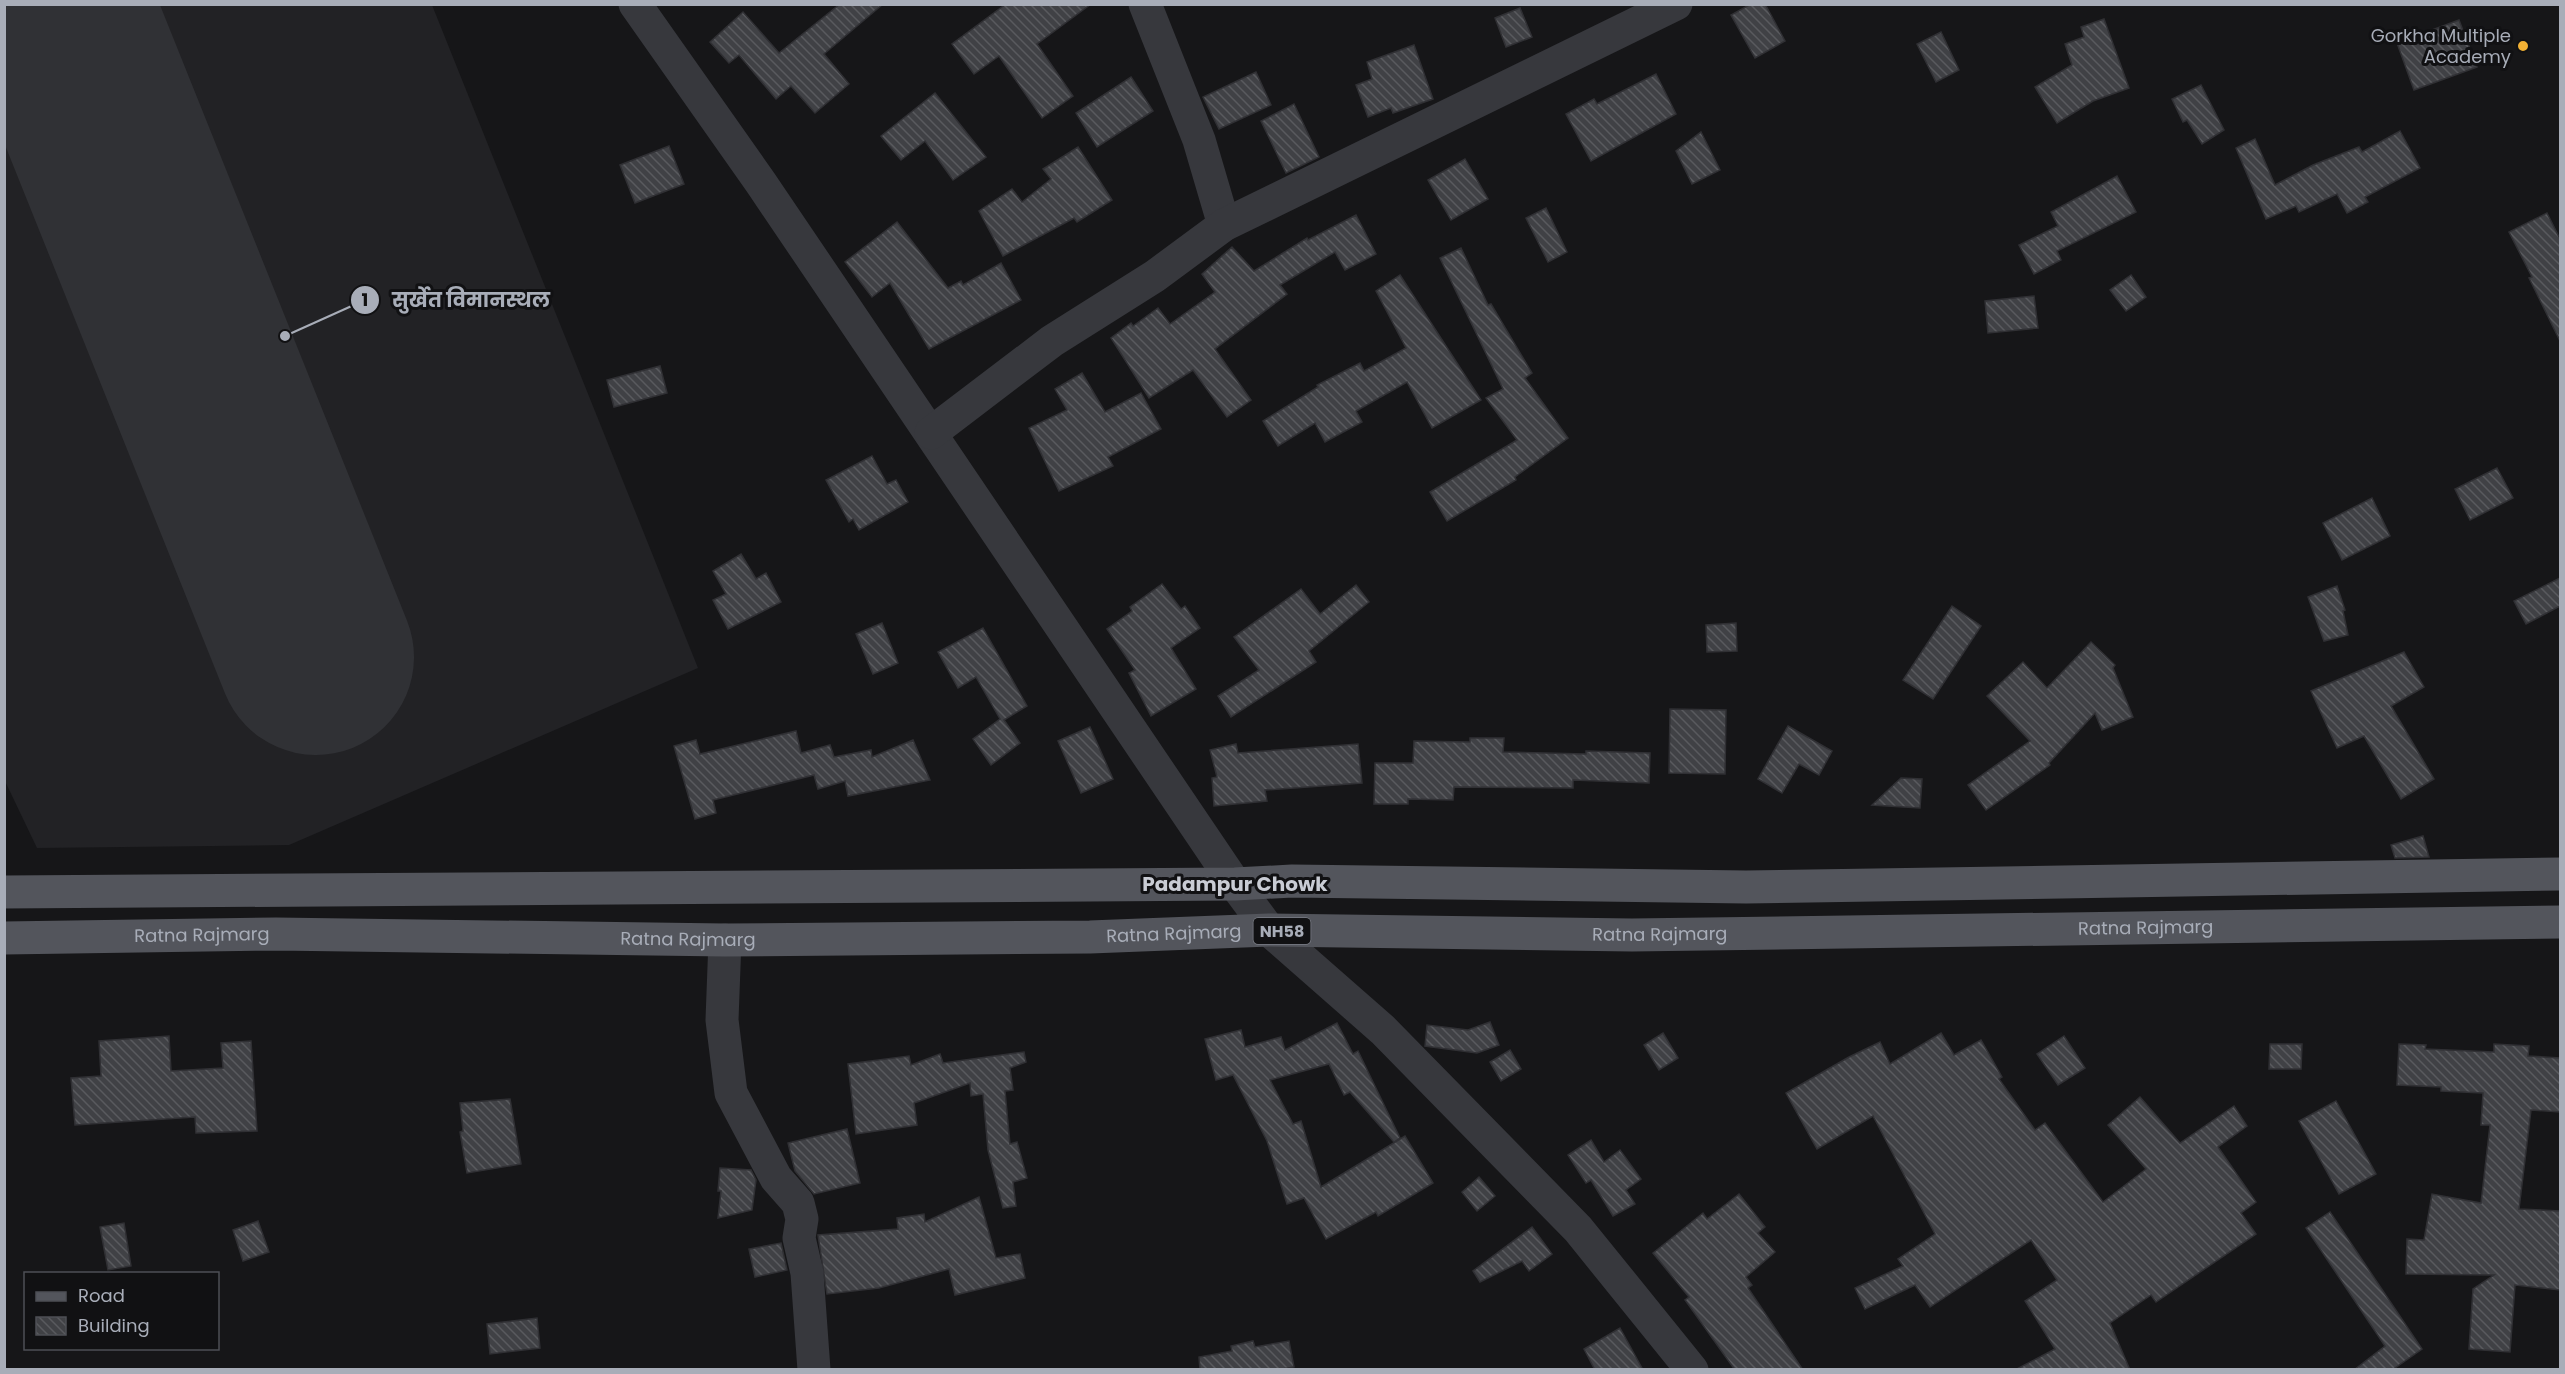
<svg xmlns="http://www.w3.org/2000/svg" width="2565" height="1374" viewBox="0 0 2565 1374" font-family="Poppins,'Noto Sans Devanagari',sans-serif">
	<style>
		.built { fill: #222225 }
		.lines { fill: none; stroke-linecap: round; stroke-linejoin: round }
		.runway { stroke: #303135; stroke-width: 196 }
		.building { fill: url(#building-back-hatch); stroke: #303034; stroke-width: 1.5 }
		.street { stroke: #37383d; stroke-width: 33 }
		.primary { stroke: #53555c; stroke-width: 33 }
		.poi-dot { fill: #f2b134; stroke: #111113; stroke-width: 2 }
		.labels { text-anchor: middle; stroke-width: 6; stroke-linejoin: round; paint-order: stroke }
		.shield { fill: #111113; stroke: #7b7e86; stroke-width: 1.5 }
		.shield-label { font-size: 16px; font-weight: bold; fill: #a8adb8 }
		.poi-label { font-size: 18px; fill: #a8adb8; stroke: #111113; text-anchor: end }
		.street-label { font-size: 18px; fill: #a8adb8; stroke: #111113 }
		.neighbourhood-label { font-size: 20px; font-weight: bold; fill: #c9ccd4; stroke: #111113 }
		.leader { fill: none; stroke: #a8adb8; stroke-width: 2 }
		.callout-dot { fill: #a8adb8; stroke: #111113; stroke-width: 2 }
		.mark-label { font-size: 18px; text-anchor: middle; font-weight: bold; fill: #111 }
		.callout-label { font-size: 20px; text-anchor: middle; font-weight: bold; fill: #a8adb8; stroke: #111113; stroke-width: 6; stroke-linejoin: round; paint-order: stroke }
	</style>
	<defs>
		<pattern id="building-back-hatch" width="6" height="6" patternUnits="userSpaceOnUse" patternTransform="scale(1.5)"><rect width="6" height="6" fill="#404145"/><path d="M-1 5l2 2M0 0l6 6M5-1l2 2" fill="none" stroke="#595a5e"/></pattern>
	</defs>
	<rect width="100%" height="100%" fill="#161618"/>
	<path class="built" d="M5 4 432 5 698 668 289 845 37 848 4 779Z"/>
	<g class="lines">
		<path class="runway" d="M54 4 316 657"/>
	</g>
	<g class="building">
		<path d="M840 4H883L824 54 849 84 815 113 791 86 776 99 739 55 729 63 710 42 743 12 779 53Z"/>
		<path d="M1006 4H1091L1037 44 1073 96 1042 118 999 56 974 74 952 44Z"/>
		<path d="M1751 4H1765L1785 41 1755 58 1731 15Z"/>
		<path d="M1520 8 1532 37 1506 47 1495 18Z"/>
		<path d="M2104 19 2129 88 2093 101 2057 123 2035 87 2072 65 2065 44 2084 37 2081 27Z"/>
		<path d="M2459 20 2477 67 2414 90 2397 43Z"/>
		<path d="M1941 32 1959 70 1936 82 1917 44Z"/>
		<path d="M1414 45 1433 99 1393 113 1391 108 1368 117 1356 85 1372 79 1367 62Z"/>
		<path d="M1256 72 1271 105 1219 129 1203 97Z"/>
		<path d="M1656 74 1676 114 1591 161 1566 114 1594 99 1597 104Z"/>
		<path d="M1131 77 1153 111 1097 147 1076 113Z"/>
		<path d="M2201 85 2224 130 2202 144 2187 120 2183 122 2172 99Z"/>
		<path d="M935 93 986 157 953 180 925 141 901 160 881 136Z"/>
		<path d="M1294 104 1319 157 1286 173 1261 121Z"/>
		<path d="M2400 131 2420 168 2365 197 2368 202 2347 213 2337 194 2299 212 2296 206 2266 219 2236 148 2255 139 2275 185 2313 165 2359 147 2362 152Z"/>
		<path d="M1701 132 1720 170 1692 184 1676 151Z"/>
		<path d="M669 146 684 184 635 203 620 165Z"/>
		<path d="M1078 147 1112 200 1077 222 1074 218 1003 256 979 211 1012 189 1022 202 1051 179 1043 169Z"/>
		<path d="M1465 159 1488 199 1451 220 1428 180Z"/>
		<path d="M2117 176 2136 212 2057 251 2061 260 2034 274 2019 245 2058 226 2051 212Z"/>
		<path d="M1546 208 1567 252 1548 262 1526 218Z"/>
		<path d="M2547 213 2560 239V341L2529 278 2532 277 2509 232Z"/>
		<path d="M1356 215 1376 254 1345 270 1335 252 1280 285 1287 294 1215 349 1251 400 1227 417 1193 370 1149 398 1111 338 1131 323 1133 326 1158 308 1170 324 1215 292 1202 274 1232 247 1254 271 1307 238 1308 240Z"/>
		<path d="M897 222 948 288 961 281 963 285 1001 263 1021 300 929 349 890 283 872 297 845 262Z"/>
		<path d="M1461 248 1488 305 1491 304 1532 373 1525 378 1568 438 1515 477 1516 480 1447 521 1430 492 1517 440 1486 398 1503 389 1440 258Z"/>
		<path d="M1400 275 1481 400 1432 428 1407 382 1356 411 1362 422 1325 442 1315 423 1278 446 1263 421 1318 387 1317 385 1360 363 1364 371 1406 348 1376 291Z"/>
		<path d="M2131 275 2146 297 2126 311 2110 290Z"/>
		<path d="M2034 296 2038 328 1988 333 1985 301Z"/>
		<path d="M660 366 667 393 614 407 607 380Z"/>
		<path d="M1082 373 1105 412 1141 393 1161 429 1108 457 1113 466 1059 491 1029 428 1067 410 1055 389Z"/>
		<path d="M872 456 887 484 896 480 908 502 859 530 853 519 849 522 826 480Z"/>
		<path d="M2497 468 2513 498 2470 520 2455 489Z"/>
		<path d="M2372 498 2390 536 2342 560 2323 523Z"/>
		<path d="M741 554 756 579 766 573 781 602 728 629 713 600 726 594 713 571Z"/>
		<path d="M2560 578V606L2526 624 2514 601Z"/>
		<path d="M1162 584 1181 609 1185 606 1200 628 1171 648 1196 689 1151 716 1129 673 1135 670 1107 629 1132 611 1130 607Z"/>
		<path d="M1356 585 1369 602 1309 651 1316 662 1231 717 1218 696 1259 670 1234 637 1301 589 1320 614Z"/>
		<path d="M2337 586 2345 610 2343 611 2348 635 2324 641 2308 597Z"/>
		<path d="M1952 606 1981 626 1933 699 1903 680Z"/>
		<path d="M882 623 898 663 873 674 856 634Z"/>
		<path d="M1736 623 1737 651 1707 652 1706 625Z"/>
		<path d="M983 628 1027 706 1004 720 1020 743 991 765 973 739 1000 719 976 677 958 688 938 652Z"/>
		<path d="M2091 642 2115 665 2113 668 2133 717 2102 730 2095 713 2049 763 2050 765 1986 810 1968 785 2030 741 1987 696 2023 662 2047 688Z"/>
		<path d="M2404 652 2424 687 2391 706 2434 779 2401 799 2364 736 2337 748 2311 691Z"/>
		<path d="M1670 709 1726 710 1725 774 1669 773Z"/>
		<path d="M1788 726 1832 751 1819 775 1799 764 1782 793 1758 779Z"/>
		<path d="M1090 727 1113 779 1081 793 1058 741Z"/>
		<path d="M796 731 801 753 830 745 834 757 871 750 872 757 913 740 930 780 848 796 845 781 818 789 814 775 713 800 716 813 695 819 674 746 696 740 700 754Z"/>
		<path d="M1470 738H1504L1503 752 1586 754V751L1650 753 1649 783 1573 780V788L1454 787 1453 800 1408 799V804H1374L1375 763H1413L1414 741 1470 742Z"/>
		<path d="M1236 744 1238 753 1358 744 1362 783 1265 790 1267 801 1214 806 1212 778 1217 777 1210 750Z"/>
		<path d="M1901 778 1922 779 1920 808 1872 805Z"/>
		<path d="M2423 836 2429 857 2395 858 2391 845Z"/>
		<path d="M1490 1022 1499 1045 1477 1053 1425 1046 1427 1025 1468 1030Z"/>
		<path d="M1337 1023 1353 1054 1358 1051 1400 1138 1394 1142 1350 1092 1344 1095 1329 1064 1270 1080 1293 1124 1301 1121 1321 1187 1405 1136 1433 1183 1378 1216 1376 1212 1326 1239 1304 1198 1287 1204 1267 1141 1233 1075 1216 1080 1205 1039 1241 1030 1245 1047 1281 1037 1285 1050Z"/>
		<path d="M1663 1033 1678 1058 1659 1070 1644 1045Z"/>
		<path d="M1941 1033 1954 1055 1981 1040 2002 1077 1999 1079 2035 1130 2045 1123 2103 1202 2146 1169 2108 1125 2140 1097 2180 1143 2234 1106 2247 1126 2218 1147 2256 1202 2241 1213 2256 1234 2156 1302 2151 1295 2110 1323 2130 1370H2015L2055 1349 2025 1301 2057 1280 2031 1240 1930 1307 1915 1285 1865 1309 1855 1288 1903 1266 1898 1259 1935 1234 1873 1116 1817 1149 1786 1093 1849 1057 1880 1042 1890 1064Z"/>
		<path d="M169 1036 171 1071 223 1068 221 1043 251 1041 257 1131 196 1133 195 1117 75 1125 71 1078 101 1076 99 1041Z"/>
		<path d="M2064 1036 2085 1068 2058 1085 2037 1054Z"/>
		<path d="M2270 1044H2302L2301 1069H2269Z"/>
		<path d="M2399 1044 2426 1045 2425 1049 2494 1052V1044L2529 1046 2528 1056 2560 1058V1112L2531 1110 2519 1209 2560 1211V1290L2515 1285 2510 1352 2469 1349 2473 1289 2494 1275 2406 1274 2407 1239 2424 1240 2432 1194 2481 1203 2490 1125H2481L2483 1093 2441 1091V1087L2397 1085Z"/>
		<path d="M1510 1050 1521 1069 1501 1081 1490 1062Z"/>
		<path d="M1024 1052 1026 1062 1010 1068 1013 1090 1005 1091 1010 1144 1017 1142 1027 1178 1013 1182 1016 1206 1003 1208 988 1150 983 1094 971 1096 970 1083 914 1103 917 1125 856 1134 848 1064 909 1056 911 1065 940 1054 943 1063Z"/>
		<path d="M510 1099 521 1164 467 1173 460 1132 463 1131 460 1103Z"/>
		<path d="M2336 1101 2376 1174 2339 1194 2299 1121Z"/>
		<path d="M847 1129 860 1183 814 1194 795 1171 788 1143Z"/>
		<path d="M1591 1140 1604 1162 1620 1150 1641 1179 1626 1190 1635 1204 1613 1216 1591 1180 1586 1183 1568 1155Z"/>
		<path d="M720 1168 751 1170 756 1180 752 1210 718 1218 721 1191H718Z"/>
		<path d="M1479 1177 1495 1196 1477 1211 1462 1192Z"/>
		<path d="M1739 1194 1765 1227 1758 1233 1775 1252 1746 1277 1752 1285 1748 1288 1803 1370H1735L1685 1300 1689 1297 1653 1253 1703 1213 1707 1219Z"/>
		<path d="M979 1197 996 1258 1020 1254 1025 1278 955 1295 949 1269 879 1288 827 1294 818 1235 898 1229 897 1218 924 1214 925 1222Z"/>
		<path d="M2330 1212 2422 1349 2392 1370H2354L2385 1346 2306 1228Z"/>
		<path d="M258 1221 269 1252 243 1261 233 1230Z"/>
		<path d="M124 1223 131 1266 108 1270 100 1227Z"/>
		<path d="M1532 1227 1552 1254 1529 1271 1522 1261 1480 1282 1473 1271Z"/>
		<path d="M781 1243 787 1270 755 1277 749 1249Z"/>
		<path d="M537 1318 540 1348 490 1354 487 1324Z"/>
		<path d="M1620 1328 1643 1370H1595L1584 1349Z"/>
		<path d="M1253 1341 1255 1347 1289 1341 1294 1367 1277 1370H1200L1199 1357 1232 1351 1231 1346Z"/>
	</g>
	<g class="lines">
		<g class="street">
			<path d="M635 4 761 183 1235 884 1269 930 1383 1030 1578 1229 1692 1370"/>
			<path d="M1145 4 1199 140 1224 225"/>
			<path d="M931 433 1052 341 1155 276 1224 225 1676 4"/>
			<path d="M725 940 722 1020 731 1093 776 1178 798 1203 802 1219 799 1238 807 1273 814 1370"/>
		</g>
		<g class="primary">
			<path d="M4 892 1235 884 1292 881 1746 887 2560 874"/>
			<path id="s1" d="M4 938 276 934 725 940 1090 937 1269 930 1632 935 2560 922"/>
		</g>
	</g>
	<circle class="poi-dot" cx="2523" cy="46" r="6"/>
	<g class="labels">
		<rect class="shield" x="1253.5" y="918" width="57" height="26" rx="4.5"/>
		<g class="shield-label">
			<text x="1282" y="937">NH58</text>
		</g>
		<g class="poi-label">
			<text x="2511" y="42">Gorkha Multiple<tspan x="2511" dy="21">Academy</tspan></text>
		</g>
		<g class="street-label">
			<text dy="6" stroke="none"><textPath href="#s1" startOffset="2142">Ratna Rajmarg</textPath></text>
			<text dy="6" stroke="none"><textPath href="#s1" startOffset="1170">Ratna Rajmarg</textPath></text>
			<text dy="6" stroke="none"><textPath href="#s1" startOffset="1656">Ratna Rajmarg</textPath></text>
			<text dy="6" stroke="none"><textPath href="#s1" startOffset="198">Ratna Rajmarg</textPath></text>
			<text dy="6" stroke="none"><textPath href="#s1" startOffset="684">Ratna Rajmarg</textPath></text>
		</g>
		<g class="neighbourhood-label">
			<text x="1235" y="891">Padampur Chowk</text>
		</g>
	</g>
	<path class="leader" d="M285 336L365 300"/>
	<g class="callout-dot">
		<circle cx="285" cy="336" r="6"/>
		<circle cx="365" cy="300" r="15"/>
	</g>
	<g class="mark-label">
		<text x="365" y="306">1</text>
	</g>
	<g class="callout-label">
		<text x="471" y="307">सुर्खेत विमानस्थल</text>
	</g>
	<rect width="2565" height="1374" fill="none" stroke="#a8adb8" stroke-width="12"/>
	<rect x="24" y="1272" width="195" height="78" fill="#111113" stroke="#4d4f55" stroke-width="1.5"/>
	<rect x="36" y="1292" width="30" height="9" fill="#53555c" stroke="#4d4f55" stroke-width="1.5"/>
	<text x="78" y="1302" font-size="18" fill="#a8adb8">Road</text>
	<rect x="36" y="1317" width="30" height="18" fill="url(#building-back-hatch)" stroke="#4d4f55" stroke-width="1.5"/>
	<text x="78" y="1332" font-size="18" fill="#a8adb8">Building</text>
</svg>
